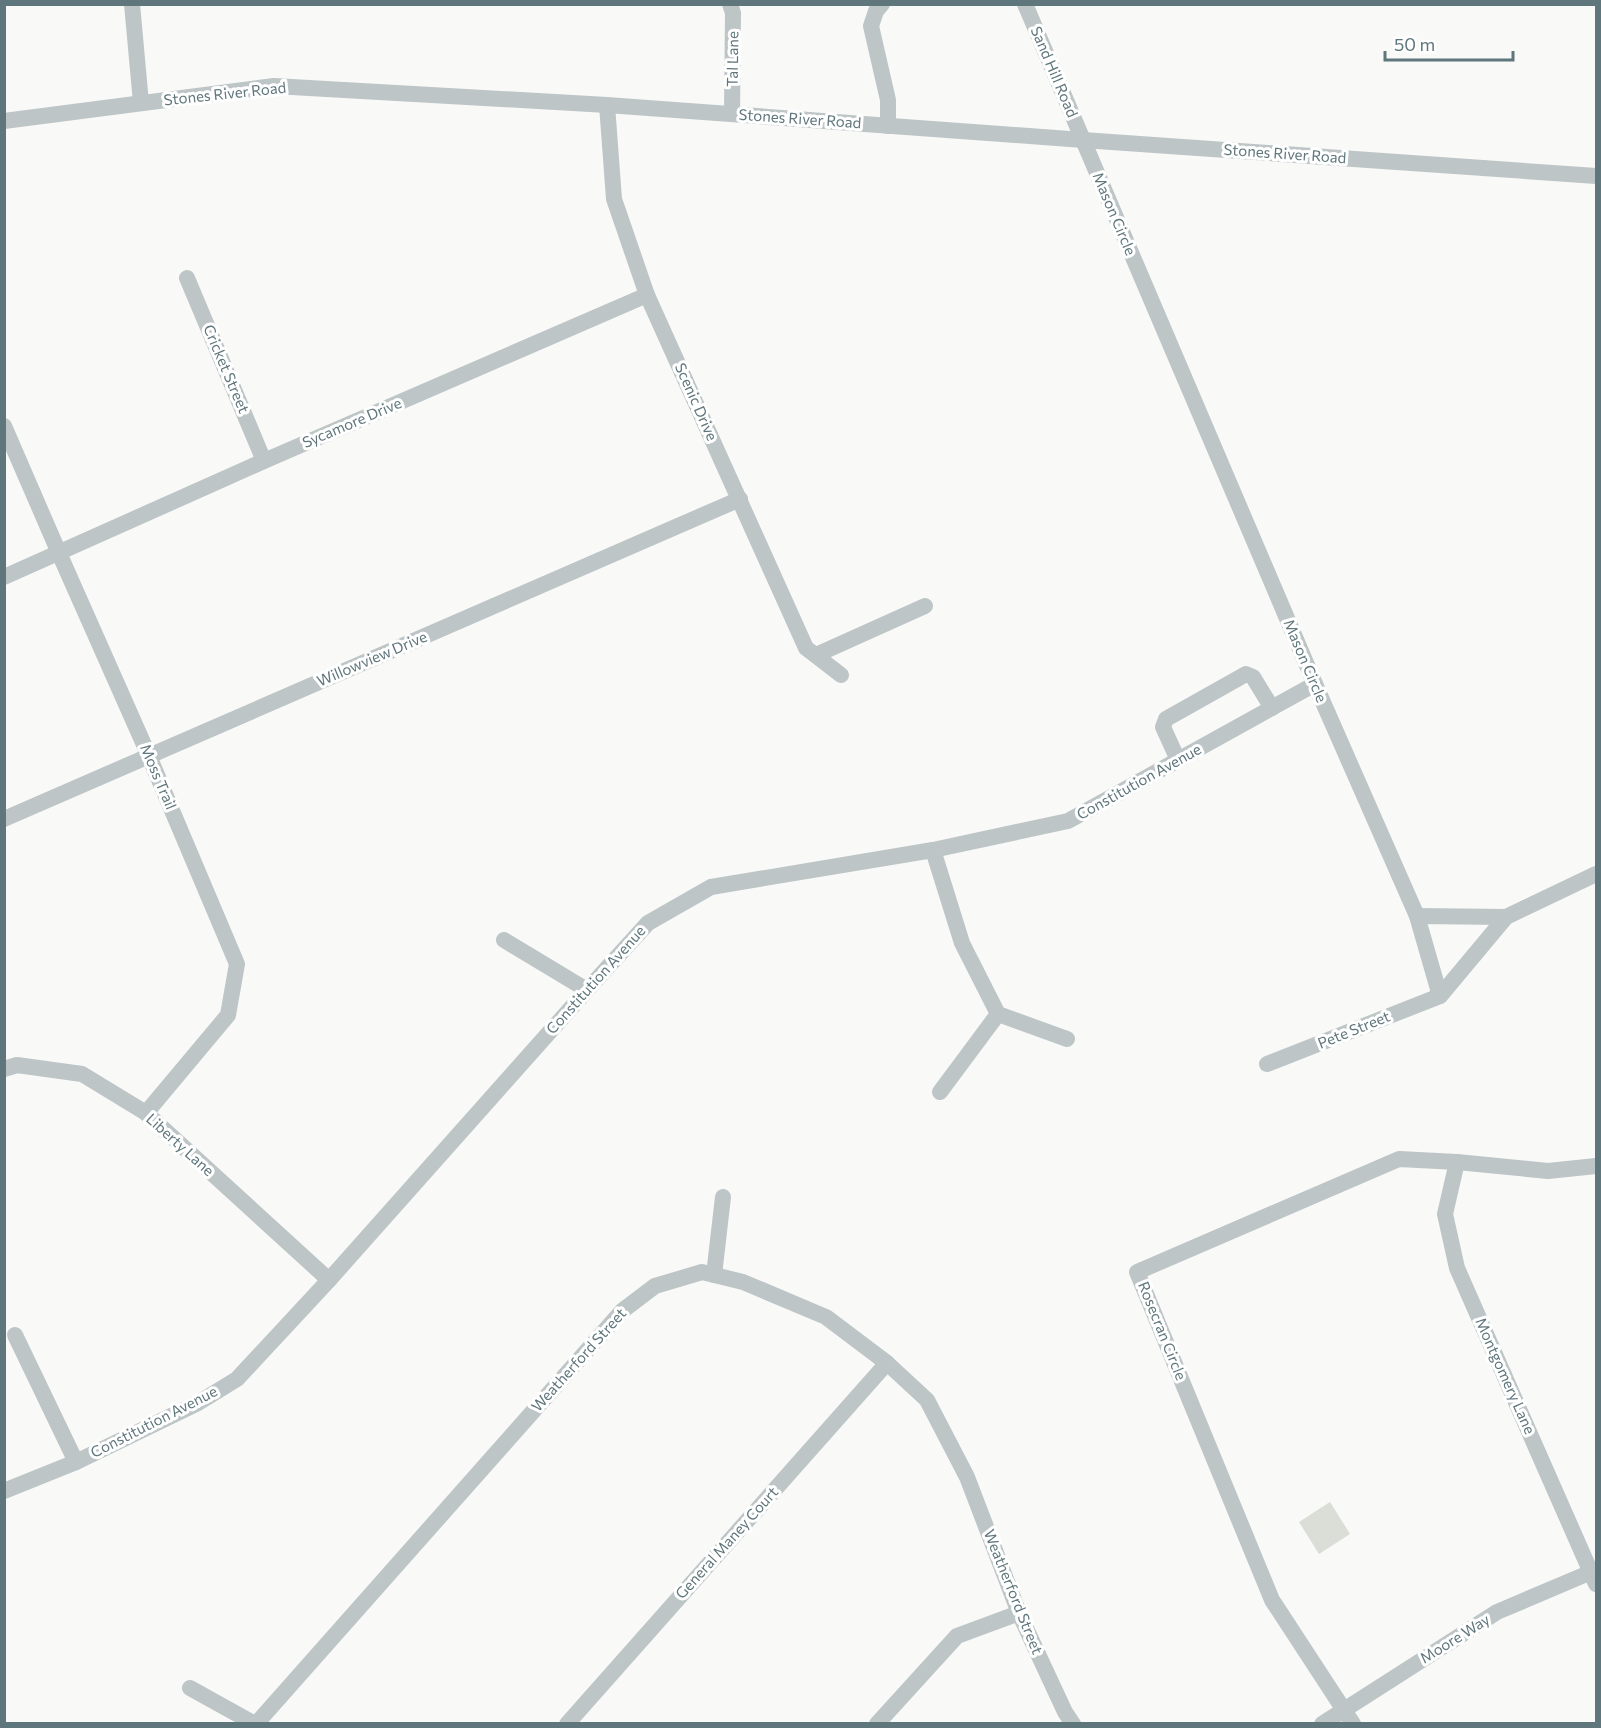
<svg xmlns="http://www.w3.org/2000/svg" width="1601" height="1728" viewBox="0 0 1601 1728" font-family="Commissioner,sans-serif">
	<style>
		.green { fill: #daded6 }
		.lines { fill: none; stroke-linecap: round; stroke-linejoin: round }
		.minor { stroke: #bdc5c7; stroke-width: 16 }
		.labels { text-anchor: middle; stroke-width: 6; stroke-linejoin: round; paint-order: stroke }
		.street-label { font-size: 15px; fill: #5f767c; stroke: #fff }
	</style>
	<rect width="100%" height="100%" fill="#f9f9f7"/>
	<path class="green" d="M1330 1502 1350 1534 1319 1554 1299 1522Z"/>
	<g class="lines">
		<g class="minor">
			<path d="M132 4 141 103"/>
			<path d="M730 4 733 13 732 114"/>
			<path d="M882 4 876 11 871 26 888 100V126"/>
			<path d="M1025 4 1315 684 1417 916 1440 996"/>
			<path d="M607 105 614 199 647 295 806 648 841 675"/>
			<path d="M4 121 274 86 607 105 1083 140 1596 176"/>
			<path d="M187 278 264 461"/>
			<path d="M4 426 59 553 149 756 237 964 228 1015 146 1113"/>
			<path d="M4 577 264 461 647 295"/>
			<path d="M816 655 925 606"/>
			<path d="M1178 760 1163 727 1166 719 1246 674 1253 677 1272 708"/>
			<path d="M4 819 740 499"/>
			<path d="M933 850 962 943 998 1014 1067 1039"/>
			<path d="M1417 916 1506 917"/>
			<path d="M504 940 587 990"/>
			<path d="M1267 1064 1440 996 1506 917 1596 874"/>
			<path d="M4 1069 17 1065 82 1074 146 1113 329 1280"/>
			<path d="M940 1092 998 1014"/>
			<path d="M1457 1162 1445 1214 1457 1268 1596 1584"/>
			<path d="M714 1275 723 1197"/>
			<path d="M15 1335 76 1462"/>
			<path d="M4 1491 76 1462 198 1403 237 1379 329 1280 587 990 648 923 711 887 933 850 1068 821 1315 684"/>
			<path d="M190 1688 255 1724"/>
			<path d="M256 1724 622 1311 655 1286 702 1272 743 1282 826 1317 887 1363 927 1400 967 1477 1019 1613 1065 1712 1073 1724"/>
			<path d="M567 1724 887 1363"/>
			<path d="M877 1724 957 1636 1019 1613"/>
			<path d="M1322 1724 1497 1612 1596 1570"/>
			<path d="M1353 1724 1272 1600 1137 1272 1399 1159 1457 1162 1548 1171 1596 1166"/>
		</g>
	</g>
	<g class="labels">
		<g class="street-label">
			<text transform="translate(733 59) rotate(-89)" y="5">Tal Lane</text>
			<text transform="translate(1054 72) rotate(67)" y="5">Sand Hill Road</text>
			<text transform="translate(225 94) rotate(-6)" y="5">Stones River Road</text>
			<text transform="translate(800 119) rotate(4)" y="5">Stones River Road</text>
			<text transform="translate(1285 154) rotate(4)" y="5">Stones River Road</text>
			<text transform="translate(1114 214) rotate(67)" y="5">Mason Circle</text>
			<text transform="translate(226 369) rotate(67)" y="5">Cricket Street</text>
			<text transform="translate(696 402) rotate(66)" y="5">Scenic Drive</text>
			<text transform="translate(352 423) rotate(-23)" y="5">Sycamore Drive</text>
			<text transform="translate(372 659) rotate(-23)" y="5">Willowview Drive</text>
			<text transform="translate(1305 661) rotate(67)" y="5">Mason Circle</text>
			<text transform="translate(158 777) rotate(67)" y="5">Moss Trail</text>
			<text transform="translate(1139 782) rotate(-29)" y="5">Constitution Avenue</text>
			<text transform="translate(596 980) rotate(-48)" y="5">Constitution Avenue</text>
			<text transform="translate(1354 1030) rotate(-22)" y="5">Pete Street</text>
			<text transform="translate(180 1145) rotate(42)" y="5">Liberty Lane</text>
			<text transform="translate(1162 1331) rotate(68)" y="5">Rosecran Circle</text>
			<text transform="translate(579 1360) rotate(-48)" y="5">Weatherford Street</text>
			<text transform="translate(1505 1376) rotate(66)" y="5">Montgomery Lane</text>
			<text transform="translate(154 1422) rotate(-27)" y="5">Constitution Avenue</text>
			<text transform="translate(727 1543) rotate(-48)" y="5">General Maney Court</text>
			<text transform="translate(1013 1592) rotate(68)" y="5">Weatherford Street</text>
			<text transform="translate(1455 1639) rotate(-32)" y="5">Moore Way</text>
		</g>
	</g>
	<rect width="1601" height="1728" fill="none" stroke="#5f767c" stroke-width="12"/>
	<path d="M1385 51v9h128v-9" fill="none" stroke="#5f767c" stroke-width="3"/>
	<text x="1394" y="51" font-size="18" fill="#5f767c" stroke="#ffffff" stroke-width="4.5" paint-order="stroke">50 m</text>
</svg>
